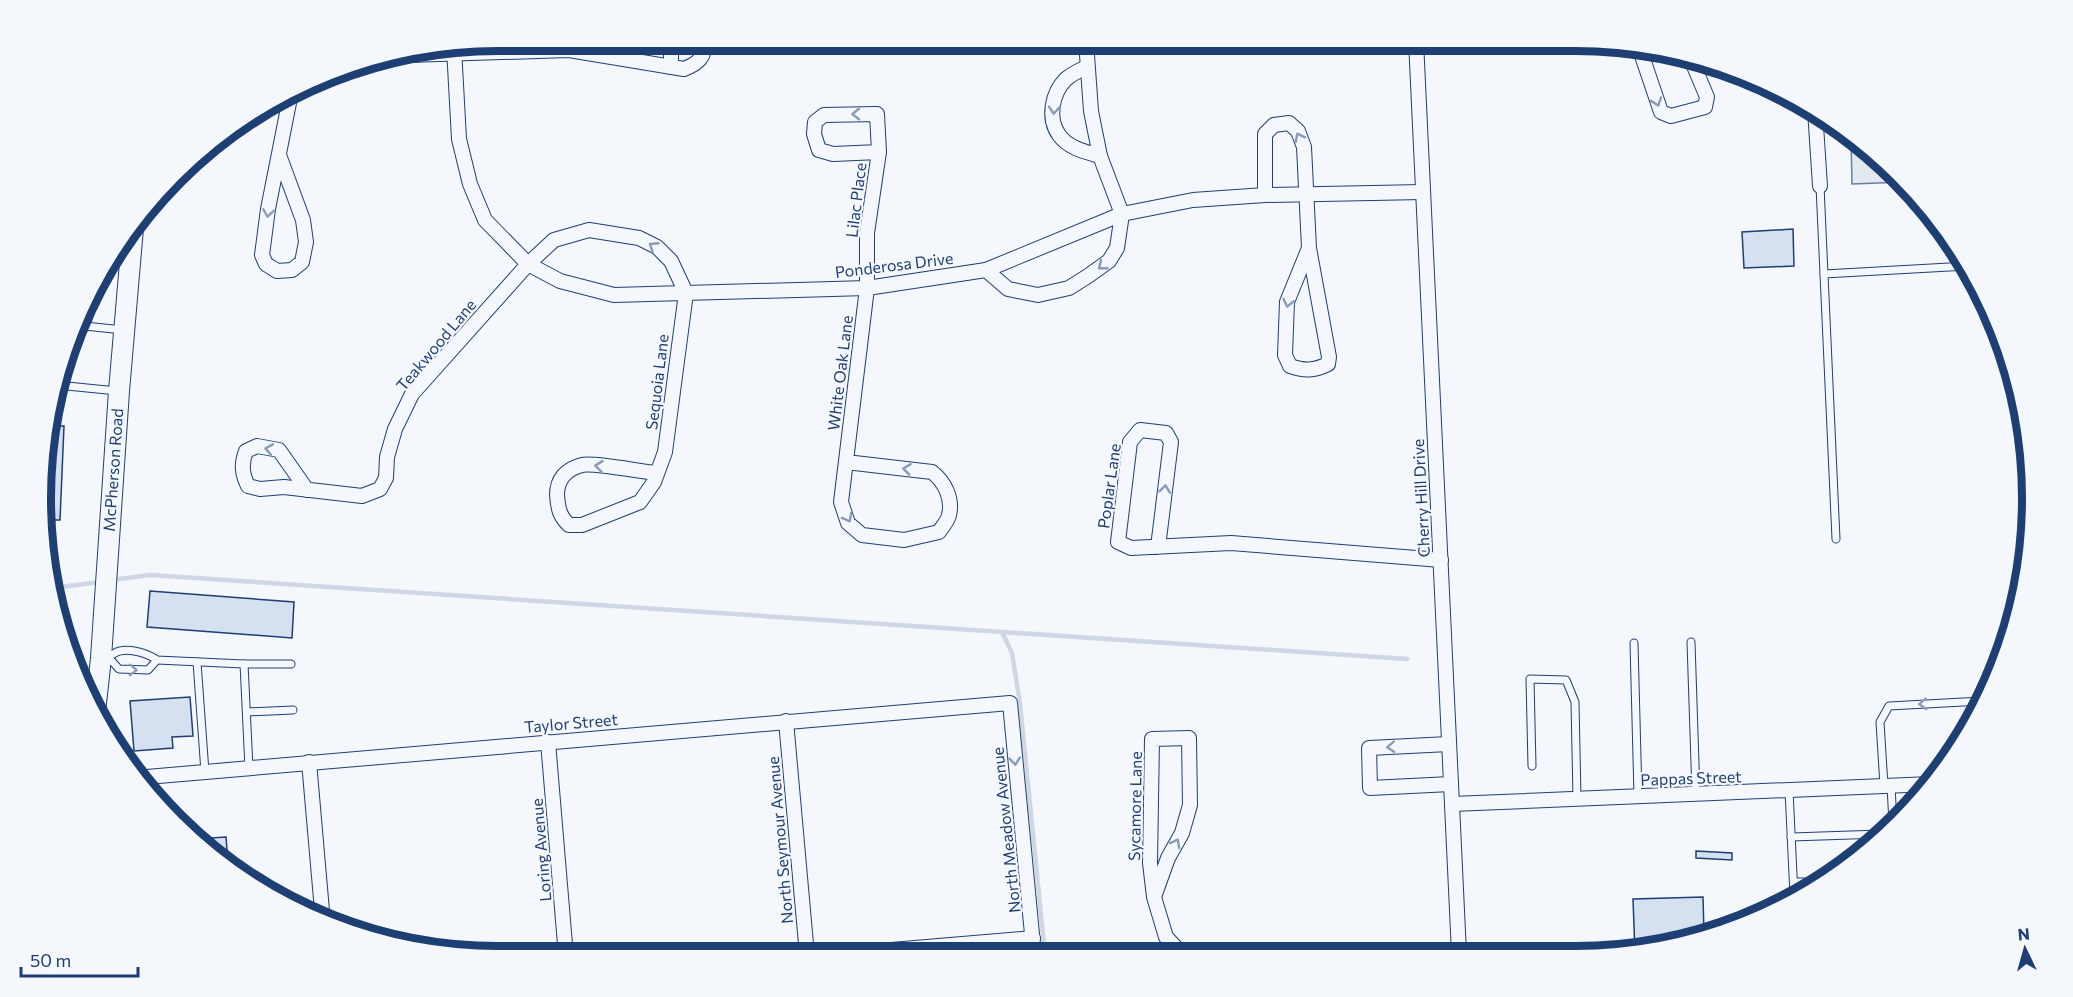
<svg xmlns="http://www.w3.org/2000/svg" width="2073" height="997" viewBox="0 0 2073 997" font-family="Commissioner,sans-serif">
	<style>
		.green { fill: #e3e9f0; stroke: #687fa3; stroke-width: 1.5 }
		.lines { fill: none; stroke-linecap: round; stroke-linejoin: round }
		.stream { stroke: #cfd7e4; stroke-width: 4.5 }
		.building { fill: #d5e0f0; stroke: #1d3f73; stroke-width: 1.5 }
		.service-casing { stroke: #1d3f73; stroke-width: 9 }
		.minor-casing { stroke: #1d3f73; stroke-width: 16 }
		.secondary-casing { stroke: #1d3f73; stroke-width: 22 }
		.service { stroke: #f4f7fb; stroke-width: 7 }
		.minor { stroke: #f4f7fb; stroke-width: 14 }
		.secondary { stroke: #f4f7fb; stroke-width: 20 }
		.oneway { stroke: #889bb7 }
		.labels { text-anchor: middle; stroke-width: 4.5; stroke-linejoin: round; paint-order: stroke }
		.street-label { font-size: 16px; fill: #1d3f73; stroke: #f4f7fb }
		.rim { fill: none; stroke: #1d3f73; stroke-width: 8 }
	</style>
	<rect width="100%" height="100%" fill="#f4f7fb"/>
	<path class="green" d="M1851 136 1899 175 1905 182 1852 184Z"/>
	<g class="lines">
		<g class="stream">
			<path d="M111 580 150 575 1407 659"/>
			<path d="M53 588 100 582"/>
			<path d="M1002 632 1012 653 1020 704 1045 955"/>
		</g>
	</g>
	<g class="building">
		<path d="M1793 229 1794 266 1744 268 1742 232Z"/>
		<path d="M49 426H64L60 520H46Z"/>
		<path d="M150 591 294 602 292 638 147 627Z"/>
		<path d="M190 697 193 736 172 737 173 748 134 751 130 701Z"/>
		<path d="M226 837 228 862 193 839Z"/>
		<path d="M1696 851 1732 853V860L1696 858Z"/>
		<path d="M1703 897 1704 934 1635 953 1633 899Z"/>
	</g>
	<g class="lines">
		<g class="service-casing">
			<g id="service">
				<path d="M1820 186 1836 539"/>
				<path d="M108 261 128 262"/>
				<path d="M1824 274 1967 266"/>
				<path d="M75 325 123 330"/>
				<path d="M87 327 90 296"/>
				<path d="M57 385 117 391"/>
				<path d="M1691 642 1696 794"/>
				<path d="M1634 643 1638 796"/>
				<path d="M103 658C111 658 113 652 120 651 131 648 149 654 157 660L244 664H291"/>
				<path d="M109 658 119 669 148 670 157 660"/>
				<path d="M197 662 205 772"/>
				<path d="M244 664 249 768"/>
				<path d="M247 712 293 710"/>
				<path d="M1532 766 1530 679 1566 680 1575 702 1577 799"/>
				<path d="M1884 786 1880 722 1889 706 1982 701"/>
				<path d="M1891 786 1893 823"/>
				<path d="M1789 790 1794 896"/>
				<path d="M1791 837 1881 834"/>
				<path d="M1794 882H1819"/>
			</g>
		</g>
		<g class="minor-casing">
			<g id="minor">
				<path d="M1416 41 1459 953"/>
				<path d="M1639 47 1661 112 1671 116 1705 107 1707 97 1691 59 1660 49"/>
				<path d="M454 48 459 139 470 184 485 220 528 264 560 281 614 295 867 288 986 270 1122 214 1193 200 1265 195 1423 192"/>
				<path d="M408 55 569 50 684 69C699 63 705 57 705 41"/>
				<path d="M671 67V41"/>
				<path d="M1087 67C1080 70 1072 74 1066 79 1052 93 1047 118 1059 135 1068 148 1086 152 1100 156"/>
				<path d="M1815 110 1820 186"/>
				<path d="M279 155 303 220 306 242 302 262 292 270 277 271 266 264 262 255 268 209 290 98"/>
				<path d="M1265 195V134L1274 125 1289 123 1298 131 1304 147 1309 248 1329 357 1328 364C1314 371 1304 371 1290 366L1285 355 1287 302 1309 248"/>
				<path d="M986 270 1008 289 1038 295 1069 288 1088 276 1109 261 1117 248 1122 214 1100 156 1091 111 1086 41"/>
				<path d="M846 462 932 472C945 482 953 499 949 515 948 521 942 527 939 532L904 540 862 535 848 523 841 502 867 288V233L879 152 877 114 824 115 815 122 814 134 819 150 833 154 879 152"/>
				<path d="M307 490 279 450 257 446 246 451C241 464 242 474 248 486L260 489 284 487 362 496 380 489 386 478 387 457 395 429 412 394 528 264 554 240 589 230 639 238 657 247 671 261 686 293 665 452 654 482 640 502 582 525H569C559 516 558 507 557 495 557 479 566 469 582 465 592 462 643 472 657 473"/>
				<path d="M1158 547 1171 442 1166 433 1140 430 1130 442 1118 542 1131 548 1231 543 1441 560"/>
				<path d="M786 721 807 955"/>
				<path d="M548 742 566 956"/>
				<path d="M1449 744 1369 748 1370 788 1451 784"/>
				<path d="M309 762 323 922"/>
				<path d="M135 778 1010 703 1034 955"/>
				<path d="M1452 804 1931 784"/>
				<path d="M1154 897 1168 858 1182 833 1190 805 1189 738 1152 739 1150 863 1154 897 1166 937 1182 954"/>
				<path d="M832 955 1033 938"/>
			</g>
		</g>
		<g class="secondary-casing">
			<path id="secondary" d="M95 712 101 658 119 391 133 228"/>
		</g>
		<use href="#service" class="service"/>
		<use href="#minor" class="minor"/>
		<use href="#secondary" class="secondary"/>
	</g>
	<defs><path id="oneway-chevron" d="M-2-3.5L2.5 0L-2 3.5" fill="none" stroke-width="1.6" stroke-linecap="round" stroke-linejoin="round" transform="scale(1.5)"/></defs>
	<g class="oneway">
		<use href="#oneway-chevron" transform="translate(1657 102) rotate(71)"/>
		<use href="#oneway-chevron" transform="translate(1054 110) rotate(94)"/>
		<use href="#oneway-chevron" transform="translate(856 114) rotate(179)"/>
		<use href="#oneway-chevron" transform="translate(1299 137) rotate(-117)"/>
		<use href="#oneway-chevron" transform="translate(268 213) rotate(99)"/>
		<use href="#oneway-chevron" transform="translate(653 246) rotate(-147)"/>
		<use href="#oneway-chevron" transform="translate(1102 266) rotate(141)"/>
		<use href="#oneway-chevron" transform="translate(1288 303) rotate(102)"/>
		<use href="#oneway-chevron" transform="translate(269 449) rotate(-170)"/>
		<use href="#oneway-chevron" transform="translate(599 466) rotate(-173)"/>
		<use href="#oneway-chevron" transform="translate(907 469) rotate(-173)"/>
		<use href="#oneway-chevron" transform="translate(1165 489) rotate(-83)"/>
		<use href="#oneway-chevron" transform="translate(848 518) rotate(62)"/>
		<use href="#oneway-chevron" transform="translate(133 670) rotate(2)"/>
		<use href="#oneway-chevron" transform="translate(1923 704) rotate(177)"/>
		<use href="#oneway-chevron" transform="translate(1391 747) rotate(177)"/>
		<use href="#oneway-chevron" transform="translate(1015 761) rotate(84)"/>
		<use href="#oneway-chevron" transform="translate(1176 843) rotate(-61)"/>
	</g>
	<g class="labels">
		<g class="street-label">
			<text transform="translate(856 200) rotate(-83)" y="6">Lilac Place</text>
			<text transform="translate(894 265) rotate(-7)" y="6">Ponderosa Drive</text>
			<text transform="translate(436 345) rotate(-50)" y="6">Teakwood Lane</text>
			<text transform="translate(840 373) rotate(-83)" y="6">White Oak Lane</text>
			<text transform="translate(657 382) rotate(-83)" y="6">Sequoia Lane</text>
			<text transform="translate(113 470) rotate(-86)" y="6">McPherson Road</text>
			<text transform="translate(1109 486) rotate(-82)" y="6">Poplar Lane</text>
			<text transform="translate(1421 498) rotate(-93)" y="6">Cherry Hill Drive</text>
			<text transform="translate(571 723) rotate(-5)" y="6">Taylor Street</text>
			<text transform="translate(1691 778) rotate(-2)" y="6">Pappas Street</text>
			<text transform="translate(1135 806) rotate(-89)" y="6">Sycamore Lane</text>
			<text transform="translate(1006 830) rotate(-96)" y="6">North Meadow Avenue</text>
			<text transform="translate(780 840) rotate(-95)" y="6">North Seymour Avenue</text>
			<text transform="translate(541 850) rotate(-95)" y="6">Loring Avenue</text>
		</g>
	</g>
	<path d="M0 0H2073V997H0ZM498 51H1575A447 447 0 0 1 2022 498V499A447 447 0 0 1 1575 946H498A447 447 0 0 1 51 499V498A447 447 0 0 1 498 51Z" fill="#f4f7fb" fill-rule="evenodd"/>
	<path class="rim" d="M498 51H1575A447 447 0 0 1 2022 498V499A447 447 0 0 1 1575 946H498A447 447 0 0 1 51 499V498A447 447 0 0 1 498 51Z"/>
	<g transform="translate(2025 949) rotate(355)" stroke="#f4f7fb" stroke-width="4.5" paint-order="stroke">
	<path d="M0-4.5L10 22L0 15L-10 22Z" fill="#1d3f73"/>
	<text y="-9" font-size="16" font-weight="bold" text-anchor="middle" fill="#1d3f73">N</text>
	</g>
	<path d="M21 967v9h117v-9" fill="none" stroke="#1d3f73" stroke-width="3"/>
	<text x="30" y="967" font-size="18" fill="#1d3f73" stroke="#f4f7fb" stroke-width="4.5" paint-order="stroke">50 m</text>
</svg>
